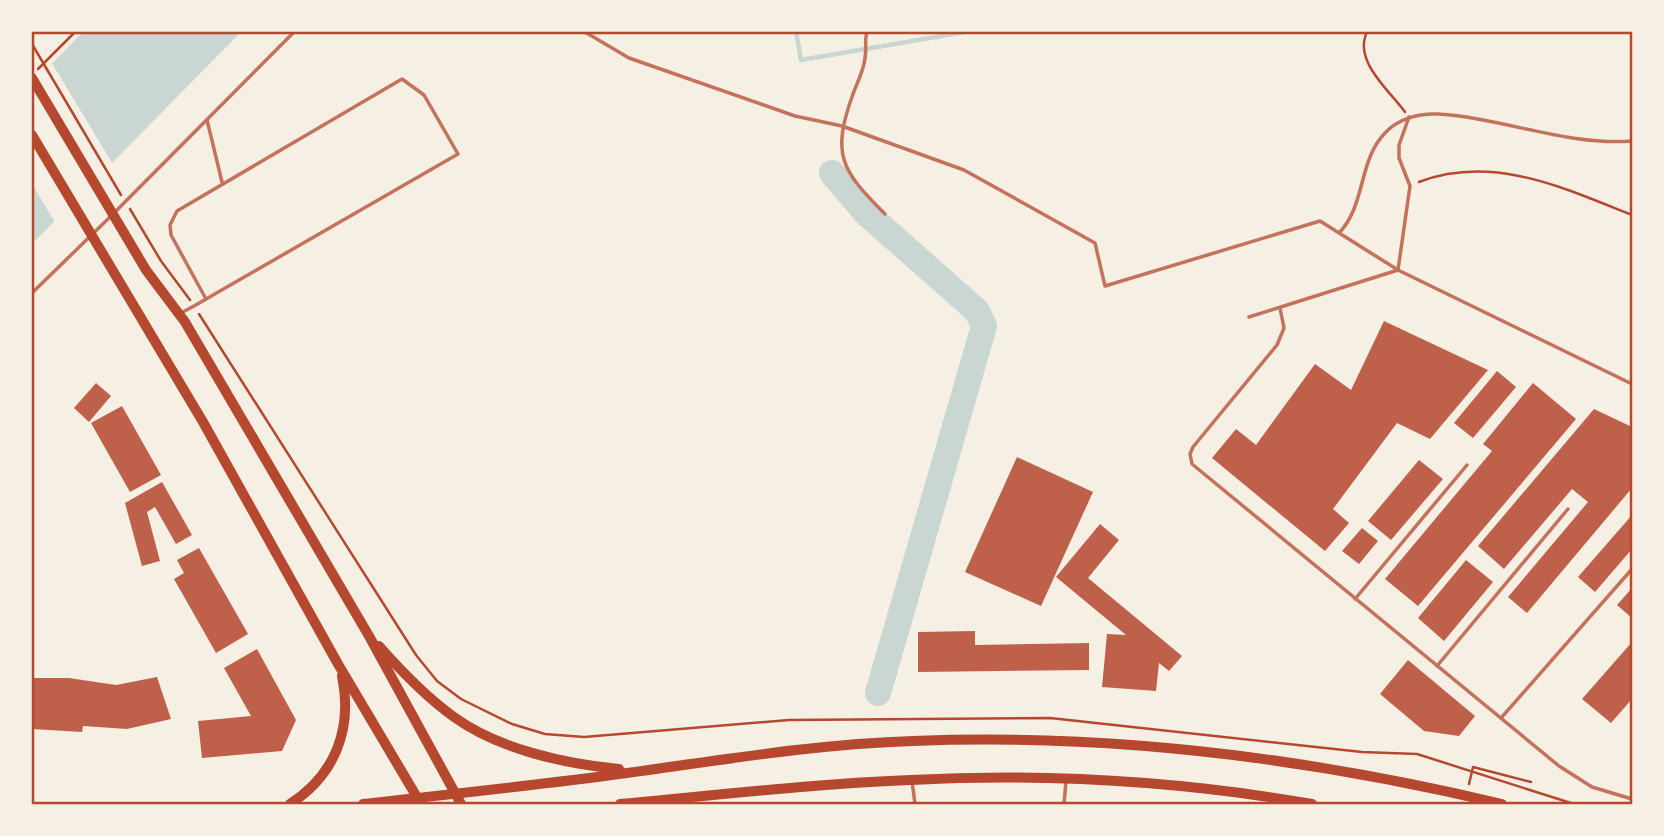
<svg xmlns="http://www.w3.org/2000/svg" width="1664" height="836" viewBox="0 0 1664 836" font-family="'PT Sans Narrow',sans-serif">
	<style>
		.water { fill: #c9d6d2 }
		.pier { fill: #f6efe4 }
		.lines { fill: none; stroke-linecap: round; stroke-linejoin: round }
		.stream { stroke: #c9d6d2; stroke-width: 4.5 }
		.river { stroke: #c9d6d2; stroke-width: 26 }
		.building { fill: #bf614a }
		.path { stroke: #b5482f; stroke-width: 2.5 }
		.service { stroke: #c5725c; stroke-width: 3.5 }
		.primary { stroke: #b5482f; stroke-width: 10 }
		.neatline { fill: none; stroke: #b5482f; stroke-width: 2.5 }
	</style>
	<rect width="100%" height="100%" fill="#f6efe4"/>
	<path class="water" d="M83 32H241L32 244V84Z"/>
	<path class="pier" d="M50 60 114 166 56 224 32 184V79Z"/>
	<g class="lines">
		<path class="stream" d="M796 32 801 60 965 32"/>
		<path class="river" d="M832 173 866 213 977 311 984 326 878 693"/>
	</g>
	<g class="building">
		<path d="M1384 321 1488 370 1430 439 1397 423 1333 509 1349 523 1325 551 1212 458 1236 429 1256 445 1315 364 1351 390Z"/>
		<path d="M1497 371 1516 387 1473 438 1454 423Z"/>
		<path d="M96 383 111 396 89 422 74 408Z"/>
		<path d="M1533 383 1576 419 1418 606 1385 579 1492 451 1483 444Z"/>
		<path d="M122 406 161 475 130 492 91 423Z"/>
		<path d="M1594 409 1632 427V488L1527 613 1508 597 1588 502 1572 489 1504 569 1478 546Z"/>
		<path d="M1017 457 1093 492 1041 606 965 572Z"/>
		<path d="M1419 460 1443 479 1391 540 1368 521Z"/>
		<path d="M162 482 192 535 176 544 155 507 147 512 160 561 142 566 125 503Z"/>
		<path d="M1632 515V549L1595 592 1578 577Z"/>
		<path d="M1100 524 1119 540 1088 578 1182 656 1169 671 1159 663 1156 691 1102 687 1107 634 1126 635 1056 577Z"/>
		<path d="M1362 528 1378 541 1359 564 1342 551Z"/>
		<path d="M199 548 248 634 216 653 174 579 184 573 177 560Z"/>
		<path d="M1466 560 1493 582 1444 641 1418 618Z"/>
		<path d="M1632 588V618L1617 605Z"/>
		<path d="M975 631V645L1089 643V670L918 672V632Z"/>
		<path d="M1632 642V699L1611 723 1582 699Z"/>
		<path d="M257 649 296 720 282 751 202 758 198 721 251 716 224 668Z"/>
		<path d="M1408 660 1475 716 1459 736 1424 731 1380 694Z"/>
		<path d="M157 677 171 719 127 729 83 726 82 732 32 729V678H69L116 685Z"/>
	</g>
	<g class="lines">
		<g class="path">
			<path d="M1367 32C1353 61 1389 90 1405 112"/>
			<path d="M32 44 121 195"/>
			<path d="M38 69 75 32"/>
			<path d="M1419 182C1493 154 1564 188 1632 215"/>
			<path d="M130 209 161 261 190 300"/>
			<path d="M199 314 416 655 437 681 461 699 512 724 545 734 584 737 789 720 1050 718 1362 752 1417 754 1574 804"/>
			<path d="M1469 784 1473 767 1531 782"/>
		</g>
		<g class="service">
			<path d="M585 32 629 58 795 116 842 126 964 170 1095 243 1105 286 1320 221 1398 270 1410 186 1399 158V145L1409 117"/>
			<path d="M867 32C864 41 867 48 865 58 864 70 857 83 853 94 831 155 841 170 885 214"/>
			<path d="M207 120 222 182"/>
			<path d="M116 211 294 32"/>
			<path d="M1339 233C1366 205 1358 161 1385 133 1398 119 1418 113 1438 114 1503 118 1567 146 1632 141"/>
			<path d="M32 293 110 217"/>
			<path d="M1280 308 1284 328 1277 345 1193 447 1190 454 1192 464 1559 766 1592 787 1632 799"/>
			<path d="M181 313 194 306 458 154 424 95 402 79 177 211 170 225 171 235 206 299"/>
			<path d="M1249 317 1398 270 1632 384"/>
			<path d="M1355 599 1467 465"/>
			<path d="M1437 666 1568 509"/>
			<path d="M1501 718 1632 569"/>
			<path d="M912 781 915 804"/>
			<path d="M1064 804 1066 781"/>
		</g>
		<g class="primary">
			<path d="M32 78 146 270 185 322 369 636 461 804"/>
			<path d="M32 135 203 422 338 664 421 804"/>
			<path d="M379 646C402 672 426 697 454 717 498 749 565 764 619 769"/>
			<path d="M290 804C335 775 353 729 342 676"/>
			<path d="M363 804C451 794 539 785 627 773 722 760 817 744 913 741 1113 733 1309 758 1502 804"/>
			<path d="M620 804C717 795 813 784 910 780 1044 773 1180 781 1312 804"/>
		</g>
	</g>
	<rect width="1664" height="836" fill="none" stroke="#f6efe4" stroke-width="66"/>
	<rect x="33" y="33" width="1598" height="770" class="neatline"/>
</svg>
